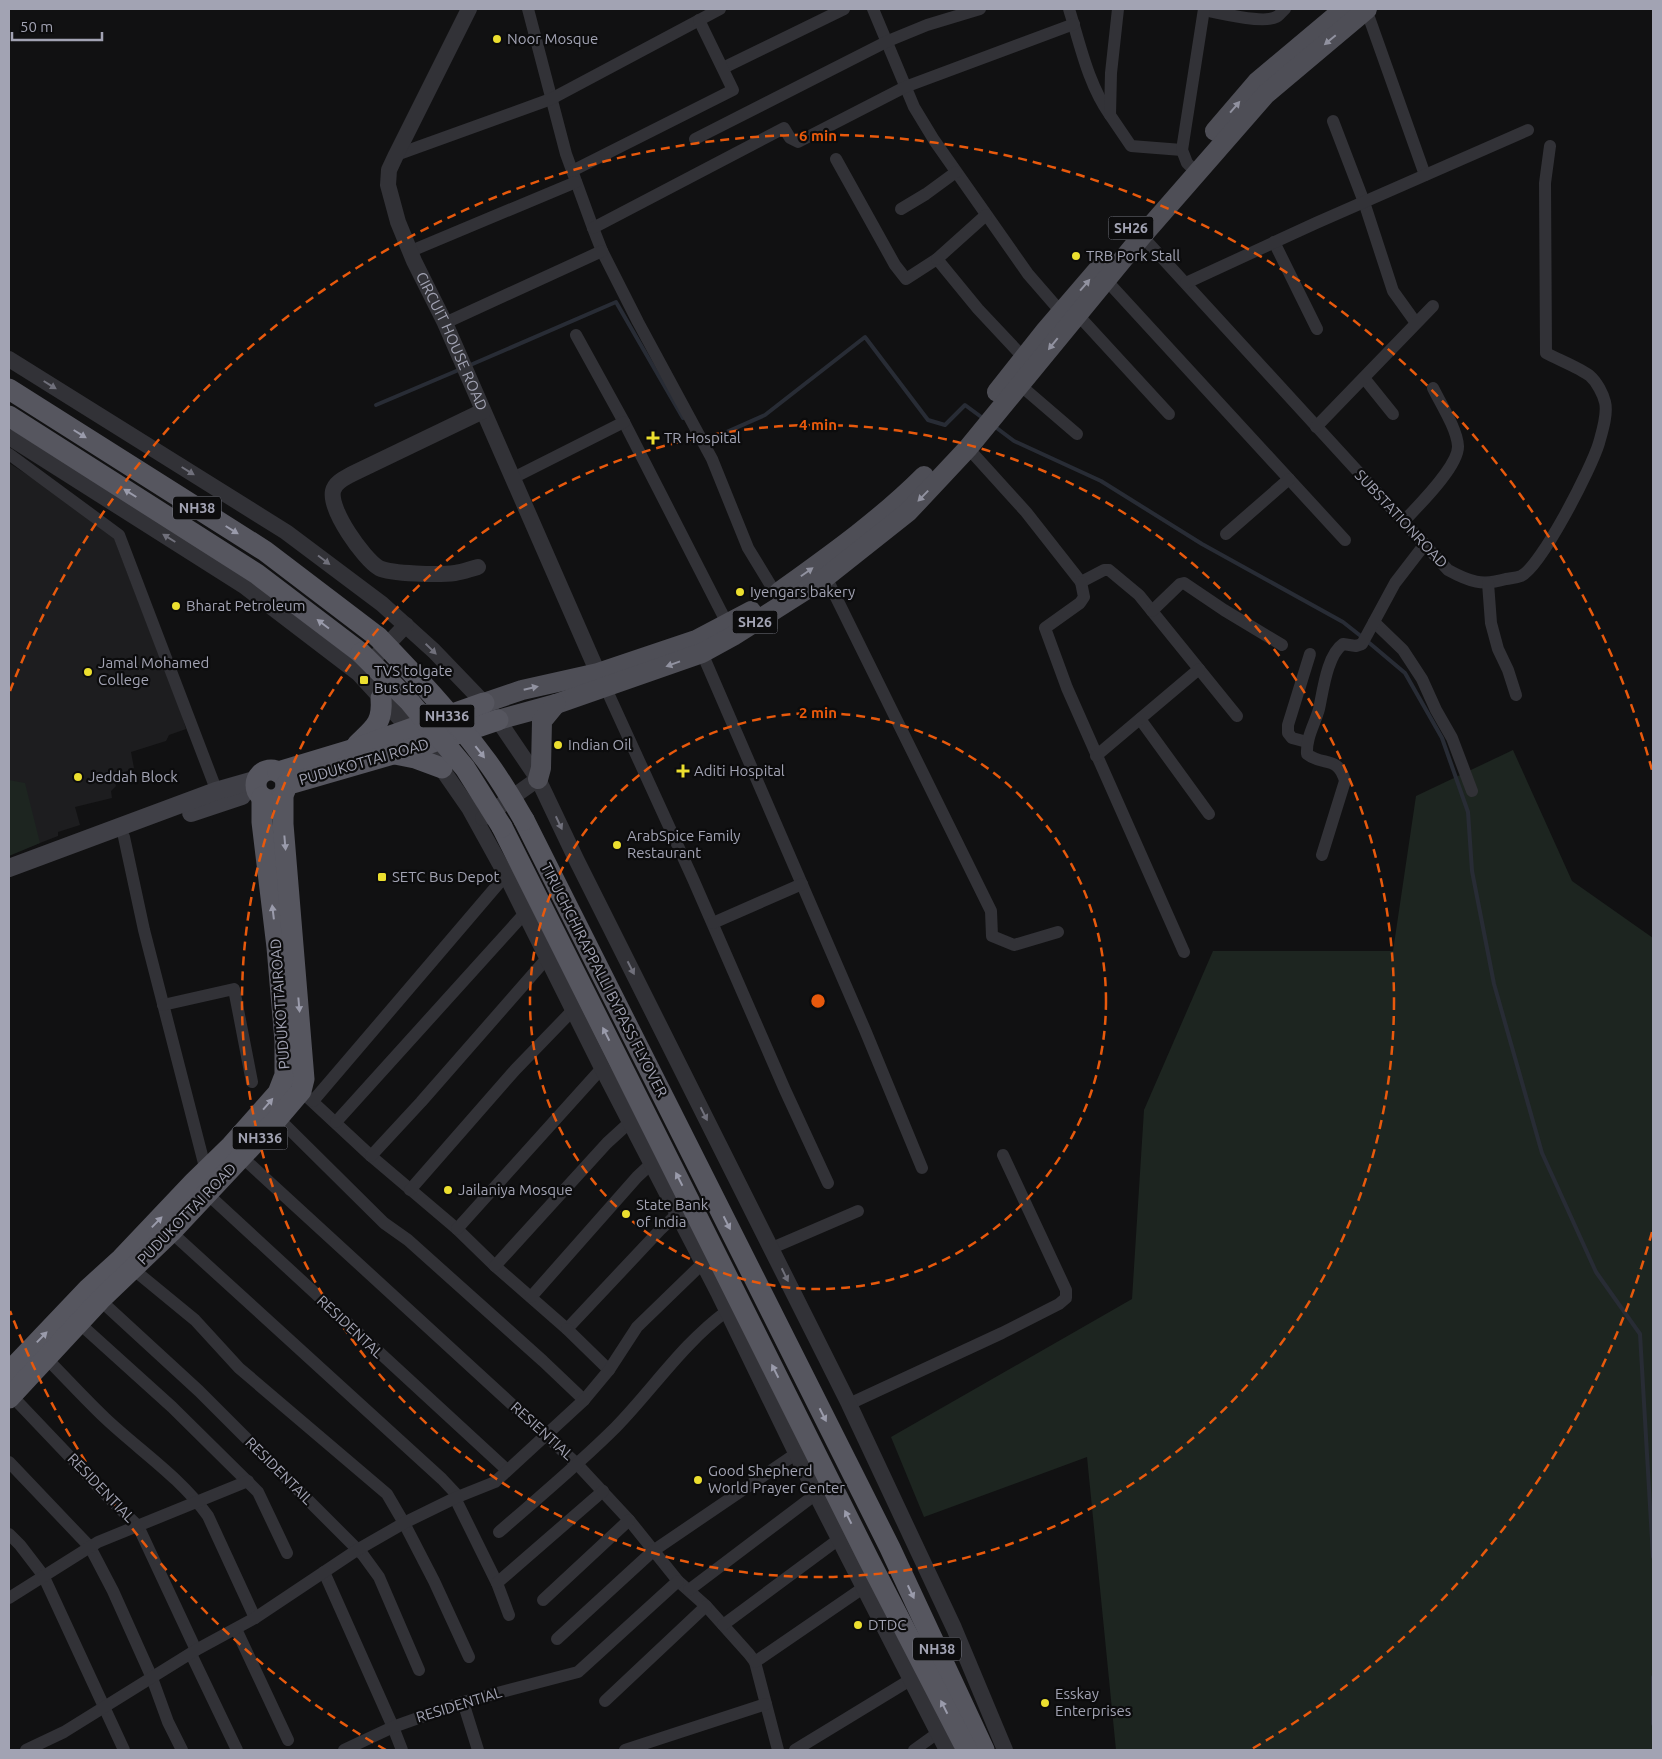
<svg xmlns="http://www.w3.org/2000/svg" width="1662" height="1759" viewBox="0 0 1662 1759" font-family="Ubuntu,sans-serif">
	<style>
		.built { fill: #1d1d1f }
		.green { fill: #1d2520 }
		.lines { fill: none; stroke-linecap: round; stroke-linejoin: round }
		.stream { stroke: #282c35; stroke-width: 4 }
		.minor { stroke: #323237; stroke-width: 12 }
		.tertiary { stroke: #323237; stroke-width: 16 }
		.secondary { stroke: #404047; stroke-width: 18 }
		.primary { stroke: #4e4e56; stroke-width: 20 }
		.trunk { stroke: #56565f; stroke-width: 21 }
		.trunk-bridge { stroke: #56565f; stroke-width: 21 }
		.oneway { fill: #9192a0 }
		.oneway2 { fill: #70707b }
		.oneway3 { fill: #9a9bab }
		.ring { fill: none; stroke: #e8590c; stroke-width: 2.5; stroke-dasharray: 9 6 }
		.poi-dot { fill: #ecdf2f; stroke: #0c0c0d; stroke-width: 2 }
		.labels { text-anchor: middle; stroke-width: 4.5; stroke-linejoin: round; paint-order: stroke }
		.shield { fill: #0c0c0d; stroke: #757681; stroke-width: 1 }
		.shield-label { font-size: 14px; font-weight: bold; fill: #a2a3b3 }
		.poi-label { font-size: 15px; fill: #a2a3b3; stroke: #0c0c0d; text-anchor: start }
		.street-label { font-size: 15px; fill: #a2a3b3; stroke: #0c0c0d }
		.centre { fill: #e8590c; stroke: #0c0c0d; stroke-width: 2.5 }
		.ring-label { font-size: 15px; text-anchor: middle; font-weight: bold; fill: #e8590c; stroke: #0c0c0d; stroke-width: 4.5; stroke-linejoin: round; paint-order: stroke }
	</style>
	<rect width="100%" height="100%" fill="#111112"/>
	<path class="built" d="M9 463 110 528 181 712 186 729 169 735 166 741 131 752 134 768 114 777 116 786 111 791 112 798 75 807 80 825 58 832V836L9 855Z"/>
	<g class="green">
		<path d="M1513 750 1572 881 1653 938V1750H1116L1087 1457 924 1517 891 1437 1132 1299 1144 1110 1213 951H1393L1416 796Z"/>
		<path d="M9 780 25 783 40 843 9 856Z"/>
	</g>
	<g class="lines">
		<g class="stream">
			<path d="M468 366 616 302 683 418"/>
			<path d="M376 405 461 369"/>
			<path d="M994 426 1014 441 1101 481 1202 544 1343 622 1362 637"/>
			<path d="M713 438 765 415 865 337 928 420 945 425 965 405 984 419"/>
			<path d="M1367 641 1405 673 1442 738 1468 812 1472 871 1494 984 1542 1153 1596 1272 1640 1334 1653 1557"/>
			<path d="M1653 1677V1724"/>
		</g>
		<g class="minor">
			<path d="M528 9 566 154 593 228 602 251 638 322 712 459 748 548 776 594"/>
			<path d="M873 9 914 107 934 140 1028 274 1061 312"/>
			<path d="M1069 9C1080 44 1088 84 1110 115"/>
			<path d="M1118 9 1111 73 1110 115 1131 146 1182 150"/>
			<path d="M1366 9 1425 175"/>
			<path d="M1204 10C1218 13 1264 24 1276 17 1279 16 1282 11 1285 9"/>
			<path d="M723 68 844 9"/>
			<path d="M1333 121 1364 202 1393 291 1416 323"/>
			<path d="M695 139 888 41 927 25 980 9"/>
			<path d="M396 155 551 99 720 9"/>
			<path d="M836 159 895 265 906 279 937 259 978 309 1024 358"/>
			<path d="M572 171 733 90 699 20"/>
			<path d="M1196 172 1187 163 1182 150 1204 9"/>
			<path d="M901 209 926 194 956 172"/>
			<path d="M593 228 784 128 790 138 798 142 905 87 1074 24"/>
			<path d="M1142 236 1448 570C1470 582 1482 586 1506 579 1511 578 1516 578 1521 576 1541 567 1592 467 1599 443 1602 432 1608 414 1605 402 1603 394 1597 382 1590 376 1582 369 1557 359 1546 353L1545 183 1550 146"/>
			<path d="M1274 242 1317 329"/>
			<path d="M411 251 576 182"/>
			<path d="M937 259 986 215"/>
			<path d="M1107 281 1345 540"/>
			<path d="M1186 283 1316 223 1528 130"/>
			<path d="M1078 315 1169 414"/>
			<path d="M445 323 602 251"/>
			<path d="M576 335 624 422 730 629"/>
			<path d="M1364 378 1393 414"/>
			<path d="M1020 385 1077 434"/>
			<path d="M1316 427 1433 306"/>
			<path d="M968 448 1026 512 1081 582 1104 570H1109L1139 595 1237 716"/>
			<path d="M9 454 119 535 219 797"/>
			<path d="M513 478 624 422"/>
			<path d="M1404 521C1417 507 1459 466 1458 446 1457 429 1441 404 1433 388"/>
			<path d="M1226 534 1289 479"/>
			<path d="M826 577 991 911 992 936 1014 945 1058 932"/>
			<path d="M1081 582 1084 597 1080 603 1045 628 1067 688 1184 952"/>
			<path d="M1488 583 1491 623 1498 649 1508 670 1516 695"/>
			<path d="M1152 611 1180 584 1184 583 1224 610 1282 645"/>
			<path d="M1374 622 1403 650 1422 679 1436 710 1452 738 1472 791"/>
			<path d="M702 653 865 1030 922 1168"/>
			<path d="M603 682 693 879 785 1090 828 1183"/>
			<path d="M1140 719 1209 814"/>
			<path d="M1307 742 1292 738 1288 733V725L1310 654"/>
			<path d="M1096 756 1199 669"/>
			<path d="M124 837 144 930 206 1171"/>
			<path d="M1322 855 1345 781C1338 755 1324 767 1307 754 1306 737 1315 724 1319 709 1323 691 1327 655 1343 644L1356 646 1362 644 1395 583 1425 544"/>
			<path d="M713 923 802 884"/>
			<path d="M163 1005 234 989 252 1082"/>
			<path d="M301 1091 371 1156 457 1229 495 1266 567 1329 660 1230 678 1213"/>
			<path d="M313 1101 506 875"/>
			<path d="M278 1118 384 1223 408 1240 543 1361 584 1400"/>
			<path d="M336 1122 525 913"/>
			<path d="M371 1156 421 1102 548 957"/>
			<path d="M242 1157 577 1464 629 1520 678 1581 706 1606 749 1654 755 1662 778 1750"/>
			<path d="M202 1189 507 1470"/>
			<path d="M410 1190 515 1070 573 1010"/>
			<path d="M457 1229 602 1068"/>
			<path d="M171 1232 442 1479 458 1496"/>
			<path d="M772 1248 858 1211"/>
			<path d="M495 1266 607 1143 630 1122"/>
			<path d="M133 1269 195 1320 239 1368 387 1494 404 1523 434 1581 469 1657"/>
			<path d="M531 1297 637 1177 652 1163"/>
			<path d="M100 1300 199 1391 363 1555 379 1577 419 1670"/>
			<path d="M79 1323 172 1407 258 1492 287 1553"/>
			<path d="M567 1329 609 1370"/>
			<path d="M46 1358C66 1378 85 1399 105 1418 140 1451 180 1477 208 1516L255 1618"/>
			<path d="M11 1395 110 1499 138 1526 196 1650"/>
			<path d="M849 1404 1002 1333 1059 1304 1066 1298V1290L1003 1155"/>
			<path d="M9 1462 90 1547 113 1591 152 1678 168 1722 182 1750"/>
			<path d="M455 1498 497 1583 509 1615"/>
			<path d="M499 1532C538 1498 579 1464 616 1427 653 1389 683 1343 727 1311"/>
			<path d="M9 1534 20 1545 43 1575 124 1750"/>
			<path d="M324 1572 393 1727 402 1750"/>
			<path d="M497 1583 603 1491"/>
			<path d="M689 1590 816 1494"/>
			<path d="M9 1598 98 1542 248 1481"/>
			<path d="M543 1600 629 1520"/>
			<path d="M723 1625 839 1539"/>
			<path d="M236 1629 288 1740"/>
			<path d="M557 1639 653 1551 797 1453"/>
			<path d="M191 1654 237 1750"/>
			<path d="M755 1662 863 1588"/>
			<path d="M605 1701 706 1606"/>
			<path d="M463 1702 478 1750"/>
			<path d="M26 1750 64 1732 196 1650 255 1618 357 1550 404 1523 455 1498 495 1482 584 1400 609 1370 637 1327 703 1263"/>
			<path d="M344 1750 393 1727 463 1702 578 1672 678 1581"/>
			<path d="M625 1750 766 1704"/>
			<path d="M795 1750 910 1680"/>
			<path d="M914 1750 939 1732"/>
		</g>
		<g class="tertiary">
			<path id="s1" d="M469 9 396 155 389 170 388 185 398 222 414 261 445 323 598 673"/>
			<path d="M9 359 286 532 382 604 434 651 484 703 498 720 538 779 576 859 849 1404 954 1628 1005 1750"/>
			<path d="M9 437 244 586 359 674 416 736"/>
			<path d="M478 567C470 569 463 572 455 573 440 575 391 574 379 568 363 558 329 510 333 491 335 482 345 478 352 474L483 411"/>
			<path d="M362 671 406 625"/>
			<path d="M435 759 469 808 506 875 602 1068 718 1292 816 1494 947 1750"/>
			<path d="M483 818 538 779"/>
		</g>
		<g class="secondary">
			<path d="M191 813 242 796"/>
			<path d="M9 868 216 791 258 779"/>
		</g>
		<g class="primary">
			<path d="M1215 131 1257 82 1344 9"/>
			<path d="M997 392 1046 330 1101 266"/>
			<path d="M779 592C829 556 880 520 924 476"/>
			<path d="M484 703 522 690 598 673 696 640 751 611"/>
			<path d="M498 720 556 704 702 653 733 636 826 577 908 512 968 448 1142 236 1266 94 1367 9"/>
			<path d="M538 779 541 768 542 721 556 704"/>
		</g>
		<g class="trunk">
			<path d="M9 389 265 551 378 637"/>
			<path d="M9 416 257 574 361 653"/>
			<path d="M357 745C374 728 383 724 381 698"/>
			<path d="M395 754 415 758 442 768"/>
			<circle cx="271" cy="785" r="15"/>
			<path d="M278 772 351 750 484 703"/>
			<path d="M286 785 424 745 498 720"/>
			<path d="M524 820 890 1548 984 1750"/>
			<path d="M502 827 869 1560 967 1750"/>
			<path d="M9 1372 88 1289 121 1259 194 1182 231 1146 278 1093 285 1075V1041L277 947 262 822V797"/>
			<path d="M9 1398 100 1300 171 1232 278 1118 301 1091 304 1079 283 824V795"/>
		</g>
		<g class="trunk-bridge">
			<path d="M378 637C414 675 451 713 482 755 498 775 511 798 524 820"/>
			<path d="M361 653 409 701 465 768 502 827"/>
		</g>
	</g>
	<defs><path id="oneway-solid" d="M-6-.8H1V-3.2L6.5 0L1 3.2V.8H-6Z" transform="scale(1.25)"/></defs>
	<g class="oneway">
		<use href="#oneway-solid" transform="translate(1330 40) rotate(140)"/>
		<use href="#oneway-solid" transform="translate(1235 107) rotate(-49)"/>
		<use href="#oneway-solid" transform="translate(1085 285) rotate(-49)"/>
		<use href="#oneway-solid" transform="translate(1053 344) rotate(129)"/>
		<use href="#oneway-solid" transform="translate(923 496) rotate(134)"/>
		<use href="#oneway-solid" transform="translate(807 572) rotate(-35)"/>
		<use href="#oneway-solid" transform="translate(673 664) rotate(160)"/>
		<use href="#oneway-solid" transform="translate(531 688) rotate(-13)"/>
	</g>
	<g class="oneway2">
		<use href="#oneway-solid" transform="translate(50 385) rotate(32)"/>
		<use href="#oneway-solid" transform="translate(188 471) rotate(32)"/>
		<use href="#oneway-solid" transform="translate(169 538) rotate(-148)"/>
		<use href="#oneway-solid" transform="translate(324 560) rotate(37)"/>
		<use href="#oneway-solid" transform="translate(431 649) rotate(44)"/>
		<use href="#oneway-solid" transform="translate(559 823) rotate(65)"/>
		<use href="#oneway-solid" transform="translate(631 968) rotate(63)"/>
		<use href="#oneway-solid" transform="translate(704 1114) rotate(63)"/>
		<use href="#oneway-solid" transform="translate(785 1275) rotate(64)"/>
	</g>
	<g class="oneway3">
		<use href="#oneway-solid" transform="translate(80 434) rotate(32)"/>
		<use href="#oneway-solid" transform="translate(130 493) rotate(-148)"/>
		<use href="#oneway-solid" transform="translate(232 530) rotate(32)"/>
		<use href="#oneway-solid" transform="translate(323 624) rotate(-143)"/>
		<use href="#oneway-solid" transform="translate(480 752) rotate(52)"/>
		<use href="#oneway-solid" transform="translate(285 843) rotate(85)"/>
		<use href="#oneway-solid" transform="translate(273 912) rotate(-97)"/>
		<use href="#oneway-solid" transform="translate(299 1005) rotate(85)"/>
		<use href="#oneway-solid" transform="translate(606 1034) rotate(-117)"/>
		<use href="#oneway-solid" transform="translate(268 1104) rotate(-49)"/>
		<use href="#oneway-solid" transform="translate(679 1179) rotate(-117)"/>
		<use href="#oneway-solid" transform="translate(157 1222) rotate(-46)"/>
		<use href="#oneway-solid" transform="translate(727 1223) rotate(63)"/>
		<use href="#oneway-solid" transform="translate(42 1337) rotate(-46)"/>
		<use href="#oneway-solid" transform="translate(775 1371) rotate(-117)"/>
		<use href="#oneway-solid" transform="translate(823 1415) rotate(63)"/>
		<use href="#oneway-solid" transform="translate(848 1517) rotate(-117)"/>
		<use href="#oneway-solid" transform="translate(911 1592) rotate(65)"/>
		<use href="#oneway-solid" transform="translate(944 1707) rotate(-117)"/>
	</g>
	<g class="ring">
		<circle cx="818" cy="1001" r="288"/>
		<circle cx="818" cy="1001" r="576"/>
		<path d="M1652 1232A865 865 0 0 1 1250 1750M386 1750A865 865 0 0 1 10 1311M10 691A865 865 0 0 1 1652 770"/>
	</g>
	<g class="poi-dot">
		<circle cx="497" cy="39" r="5"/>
		<circle cx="1076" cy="256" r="5"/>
		<path d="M650.5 430.5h5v5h5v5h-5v5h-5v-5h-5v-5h5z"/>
		<circle cx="740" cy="592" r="5"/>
		<circle cx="176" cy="606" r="5"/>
		<circle cx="88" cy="672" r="5"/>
		<rect x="359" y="675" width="10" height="10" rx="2.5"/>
		<circle cx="558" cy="745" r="5"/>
		<path d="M680.5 763.5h5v5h5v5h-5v5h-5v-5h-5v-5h5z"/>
		<circle cx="78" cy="777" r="5"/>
		<circle cx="617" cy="845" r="5"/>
		<rect x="377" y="872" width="10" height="10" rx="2.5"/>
		<circle cx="448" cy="1190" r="5"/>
		<circle cx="626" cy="1214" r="5"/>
		<circle cx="698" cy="1480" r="5"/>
		<circle cx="858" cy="1625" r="5"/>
		<circle cx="1045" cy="1703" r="5"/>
	</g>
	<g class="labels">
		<g class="shield">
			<rect x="1108.5" y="216.5" width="45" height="23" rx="4"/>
			<rect x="173" y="496.5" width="48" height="23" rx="4"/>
			<rect x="732.5" y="610.5" width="45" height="23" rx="4"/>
			<rect x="419.5" y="704.5" width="55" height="23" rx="4"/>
			<rect x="232.5" y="1126.5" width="55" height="23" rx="4"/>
			<rect x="913" y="1637.5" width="48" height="23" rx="4"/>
		</g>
		<g class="shield-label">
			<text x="1131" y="233">SH26</text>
			<text x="197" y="513">NH38</text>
			<text x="755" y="627">SH26</text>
			<text x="447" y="721">NH336</text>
			<text x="260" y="1143">NH336</text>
			<text x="937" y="1654">NH38</text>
		</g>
		<g class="poi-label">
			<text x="507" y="44">Noor Mosque</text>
			<text x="1086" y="261">TRB Pork Stall</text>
			<text x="664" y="443">TR Hospital</text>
			<text x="750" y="597">Iyengars bakery</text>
			<text x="186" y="611">Bharat Petroleum</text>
			<text x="98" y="668">Jamal Mohamed<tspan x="98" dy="17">College</tspan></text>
			<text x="374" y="676">TVS tolgate<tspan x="374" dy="17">Bus stop</tspan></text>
			<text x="568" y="750">Indian Oil</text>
			<text x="694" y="776">Aditi Hospital</text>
			<text x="88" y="782">Jeddah Block</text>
			<text x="627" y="841">ArabSpice Family<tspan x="627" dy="17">Restaurant</tspan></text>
			<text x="392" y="882">SETC Bus Depot</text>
			<text x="458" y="1195">Jailaniya Mosque</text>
			<text x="636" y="1210">State Bank<tspan x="636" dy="17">of India</tspan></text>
			<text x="708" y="1476">Good Shepherd<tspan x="708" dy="17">World Prayer Center</tspan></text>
			<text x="868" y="1630">DTDC</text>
			<text x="1055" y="1699">Esskay<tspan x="1055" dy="17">Enterprises</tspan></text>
		</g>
		<g class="street-label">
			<text dy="5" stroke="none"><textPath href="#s1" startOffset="364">CIRCUIT HOUSE ROAD</textPath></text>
			<text transform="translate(1401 519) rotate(47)" y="5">SUBSTATIONROAD</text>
			<text transform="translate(364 762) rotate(-16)" y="5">PUDUKOTTAI ROAD</text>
			<text transform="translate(604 980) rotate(63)" y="5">TIRUCHCHIRAPPALLI BYPASS FLYOVER</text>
			<text transform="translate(280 1004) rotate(-94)" y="5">PUDUKOTTAIROAD</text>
			<text transform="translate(187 1214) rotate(-46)" y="5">PUDUKOTTAI ROAD</text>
			<text transform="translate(350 1327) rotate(43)" y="5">RESIDENTAL</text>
			<text transform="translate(542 1431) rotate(42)" y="5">RESIENTIAL</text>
			<text transform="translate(279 1471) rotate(45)" y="5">RESIDENTAIL</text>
			<text transform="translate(101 1488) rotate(46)" y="5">RESIDENTIAL</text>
			<text transform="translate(459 1705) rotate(-17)" y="5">RESIDENTIAL</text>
		</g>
	</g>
	<circle cx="818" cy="1001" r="8" class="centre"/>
	<g class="ring-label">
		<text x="818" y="141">6 min</text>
		<text x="818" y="430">4 min</text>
		<text x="818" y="718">2 min</text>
	</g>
	<rect width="1662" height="1759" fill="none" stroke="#a2a3b3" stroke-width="20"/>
	<path d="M12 32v8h90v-8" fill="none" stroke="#a2a3b3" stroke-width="2.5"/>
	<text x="20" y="32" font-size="15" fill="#a2a3b3" stroke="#0c0c0d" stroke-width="4" paint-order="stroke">50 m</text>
</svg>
